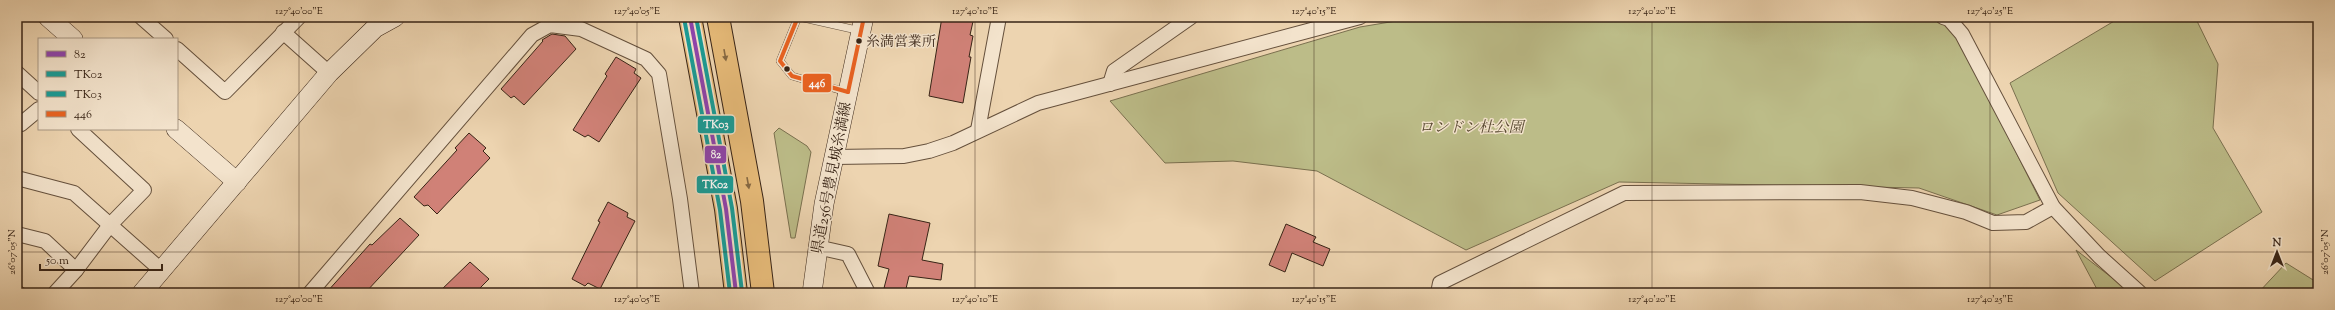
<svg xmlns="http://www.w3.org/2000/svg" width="2335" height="310" viewBox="0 0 2335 310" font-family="'Sorts Mill Goudy','Noto Serif JP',serif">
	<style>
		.green { fill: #bcbc88; stroke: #7a704f }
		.building { fill: #d08177; stroke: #382416 }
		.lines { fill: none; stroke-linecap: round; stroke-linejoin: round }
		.lane-casing { stroke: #65503c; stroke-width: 8 }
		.street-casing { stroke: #65503c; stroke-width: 16 }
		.secondary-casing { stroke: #382416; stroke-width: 20 }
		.highway-casing { stroke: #382416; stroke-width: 24 }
		.lane { stroke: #f3e3cc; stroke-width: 7 }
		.street { stroke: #f3e3cc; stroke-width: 14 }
		.secondary { stroke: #f3e3cc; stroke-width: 19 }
		.highway { stroke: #e6ba78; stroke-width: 22 }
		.bus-1-casing { stroke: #f3e3cc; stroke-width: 7 }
		.bus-2-casing { stroke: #f3e3cc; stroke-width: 7 }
		.bus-3-casing { stroke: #f3e3cc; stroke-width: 7 }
		.bus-4-casing { stroke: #f3e3cc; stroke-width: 7 }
		.bus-1 { stroke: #8e44ad; stroke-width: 4 }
		.bus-2 { stroke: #199c96; stroke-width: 4 }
		.bus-3 { stroke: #199c96; stroke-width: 4 }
		.bus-4 { stroke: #e96221; stroke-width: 4 }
		.oneway { fill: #866842 }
		.ticks { fill: none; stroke: #382416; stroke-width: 1; stroke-opacity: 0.45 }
		.bus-dot { fill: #382416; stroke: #f3e3cc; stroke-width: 1.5 }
		.labels { text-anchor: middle; stroke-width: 3; stroke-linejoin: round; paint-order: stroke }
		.bus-label { font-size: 14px; fill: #382416; stroke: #f3e3cc; text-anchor: start }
		.park-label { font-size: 15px; font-style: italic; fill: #594a32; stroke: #f3e3cc }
		.street-label { font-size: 15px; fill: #382416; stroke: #f3e3cc }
		.line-badge { stroke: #f3e3cc; stroke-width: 1.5 }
		.badge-label { font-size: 11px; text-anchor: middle; font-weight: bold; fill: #fff }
		.neatline { fill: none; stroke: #382416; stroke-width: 1.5 }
		.ticks-label { font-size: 10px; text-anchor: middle; fill: #382416 }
	</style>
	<rect width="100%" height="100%" fill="#edd4b0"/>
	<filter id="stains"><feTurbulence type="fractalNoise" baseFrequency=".005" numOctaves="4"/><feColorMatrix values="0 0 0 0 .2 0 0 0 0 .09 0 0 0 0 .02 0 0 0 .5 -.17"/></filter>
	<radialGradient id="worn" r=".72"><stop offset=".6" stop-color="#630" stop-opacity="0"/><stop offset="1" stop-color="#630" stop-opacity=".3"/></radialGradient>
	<g class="green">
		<path d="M1420 17H1924L1947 25 1959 39 2040 200 1997 215 1919 188 1619 182 1466 250 1317 171 1233 161 1165 163 1110 101 1360 27Z"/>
		<path d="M2121 17H2195L2218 64 2213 128 2262 212 2155 281 2058 193 2010 83Z"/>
		<path d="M779 128 807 146 811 152 795 238H791L774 133Z"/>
		<path d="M2076 250 2124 287 2131 293H2099Z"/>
		<path d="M2286 263 2318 283V293H2258Z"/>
	</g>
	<g class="building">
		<path d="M942 17H974L970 35 973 36 969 57H971L963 103 929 96Z"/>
		<path d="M552 34 565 36 576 49 524 105 514 96 511 98 501 89 543 41 542 40Z"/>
		<path d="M616 57 636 69 634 73 641 78 599 142 588 135 585 137 573 130 607 76 605 74Z"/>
		<path d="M469 133 486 148 483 151 490 158 437 214 428 205 424 206 414 197 457 150 455 148Z"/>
		<path d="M608 202 628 213 627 217 635 221 600 289 588 283 585 286 572 279 600 222 598 221Z"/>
		<path d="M889 214 930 223 922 260 943 264 941 280 909 276 905 293 884 288 889 269 878 266Z"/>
		<path d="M400 218 419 235 365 293H326L370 244 372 245Z"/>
		<path d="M1286 224 1316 237 1313 242 1330 249 1323 266 1292 253 1285 272 1269 265Z"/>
		<path d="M470 262 489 279 475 293H438Z"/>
	</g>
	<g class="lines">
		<g class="lane-casing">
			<g id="lane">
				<path d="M798 17 780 61 792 76 846 92"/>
				<path d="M799 17 861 31"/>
			</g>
		</g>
		<g class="street-casing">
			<g id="street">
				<path d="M141 17 166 39"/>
				<path d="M1943 17 1949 19 1962 34 2053 207 2099 256 2140 293"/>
				<path d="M283 32 329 73"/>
				<path d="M177 49 225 92 299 17"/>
				<path d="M17 73 39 93"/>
				<path d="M1110 84 1114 71 1191 17"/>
				<path d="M17 123 21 124 39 109"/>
				<path d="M978 130 999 17"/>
				<path d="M834 157 904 156 929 151 953 143 1038 103 1360 17"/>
				<path d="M17 178 74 193 161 270"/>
				<path d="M17 234 45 241 76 270"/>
				<path d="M817 247 848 254 868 293"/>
				<path d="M17 293H18"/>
				<path d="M55 293 76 270 110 225 144 190 78 129"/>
				<path d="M310 293 532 35 550 25 581 29 646 59 659 74 680 199 692 293"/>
				<path d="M1438 293 1440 283 1624 193 1860 192 1912 198 1966 212 1993 223 2026 222 2053 207"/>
			</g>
		</g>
		<g class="secondary-casing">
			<g id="secondary">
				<path d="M48 17 73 39"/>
				<path d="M176 129 237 182"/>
				<path d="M142 293 329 73 375 28 395 17"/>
				<path d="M812 293 824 204 864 17"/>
			</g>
		</g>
		<g class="highway-casing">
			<g id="highway">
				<path d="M690 17 726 209 736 293"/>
				<path d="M718 17 752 201 763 293"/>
			</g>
		</g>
		<use href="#lane" class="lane"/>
		<use href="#street" class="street"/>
		<use href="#secondary" class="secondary"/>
		<use href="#highway" class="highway"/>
		<g class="bus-1-casing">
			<path id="bus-1" d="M690 17 726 209 736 293"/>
		</g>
		<g class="bus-2-casing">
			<path id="bus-2" d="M684 18 720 210 730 293"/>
		</g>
		<g class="bus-3-casing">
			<path id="bus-3" d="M696 17 732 208 742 292"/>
		</g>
		<g class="bus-4-casing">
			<g id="bus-4">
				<path d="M798 17 780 61 792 76 848 92"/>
				<path d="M848 92 864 17"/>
			</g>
		</g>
		<use href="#bus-1" class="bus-1"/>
		<use href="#bus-2" class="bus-2"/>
		<use href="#bus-3" class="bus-3"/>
		<use href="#bus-4" class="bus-4"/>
	</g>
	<defs><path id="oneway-solid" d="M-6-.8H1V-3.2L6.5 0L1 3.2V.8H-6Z"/></defs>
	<g class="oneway">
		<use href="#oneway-solid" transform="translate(725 55) rotate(80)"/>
		<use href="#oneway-solid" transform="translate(748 183) rotate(80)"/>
	</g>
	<path class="ticks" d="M299 17V293M637 17V293M975 17V293M1314 17V293M1652 17V293M1990 17V293M17 252H2318"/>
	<g class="bus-dot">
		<circle cx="859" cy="41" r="3.5"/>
		<circle cx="787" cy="69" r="3.5"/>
	</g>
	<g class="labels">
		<g class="bus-label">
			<text x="866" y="46">糸満営業所</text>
		</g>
		<g class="park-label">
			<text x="1471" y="132">ロンドン杜公園</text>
		</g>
		<g class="street-label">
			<text transform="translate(831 178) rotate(-79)" y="5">県道256号豊見城糸満線</text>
		</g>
	</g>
	<g class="line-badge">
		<rect x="802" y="73" width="30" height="20" rx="4" fill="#e96221"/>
		<rect x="697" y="115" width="38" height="19" rx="4" fill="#199c96"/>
		<rect x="704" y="145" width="23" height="19" rx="4" fill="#8e44ad"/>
		<rect x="696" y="175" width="38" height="19" rx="4" fill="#199c96"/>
	</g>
	<g class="badge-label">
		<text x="817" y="87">446</text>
		<text x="716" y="128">TK03</text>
		<text x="716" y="158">82</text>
		<text x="715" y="188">TK02</text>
	</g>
	<rect width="2335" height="310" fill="none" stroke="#edd4b0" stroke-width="44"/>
	<rect x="38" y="38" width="140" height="92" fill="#f3e3cc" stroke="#a89783"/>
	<rect x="46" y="51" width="20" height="6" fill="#8e44ad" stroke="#a89783"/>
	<text x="74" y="58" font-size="12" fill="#382416">82</text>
	<rect x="46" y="71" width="20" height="6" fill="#199c96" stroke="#a89783"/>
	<text x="74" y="78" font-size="12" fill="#382416">TK02</text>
	<rect x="46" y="91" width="20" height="6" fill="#199c96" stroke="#a89783"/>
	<text x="74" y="98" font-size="12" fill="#382416">TK03</text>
	<rect x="46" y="111" width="20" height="6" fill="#e96221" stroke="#a89783"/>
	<text x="74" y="118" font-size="12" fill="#382416">446</text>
	<g transform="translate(2277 252)" stroke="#f3e3cc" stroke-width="3" paint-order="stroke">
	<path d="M0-3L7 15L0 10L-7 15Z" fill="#382416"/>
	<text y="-6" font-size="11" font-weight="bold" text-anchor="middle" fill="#382416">N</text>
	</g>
	<path d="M40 264v6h122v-6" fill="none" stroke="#382416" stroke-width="2"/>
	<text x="46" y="264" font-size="12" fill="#382416" stroke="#f3e3cc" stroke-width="3" paint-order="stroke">50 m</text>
	<rect x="22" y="22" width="2291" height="266" class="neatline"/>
	<g class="ticks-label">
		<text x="299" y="14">127°40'00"E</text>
		<text x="637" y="14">127°40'05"E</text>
		<text x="975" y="14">127°40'10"E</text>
		<text x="1314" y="14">127°40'15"E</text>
		<text x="1652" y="14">127°40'20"E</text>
		<text x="1990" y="14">127°40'25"E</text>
		<text transform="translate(11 252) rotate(-90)" y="4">26°07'05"N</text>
		<text transform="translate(2324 252) rotate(-90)" y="4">26°07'05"N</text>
		<text x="299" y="302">127°40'00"E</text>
		<text x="637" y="302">127°40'05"E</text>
		<text x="975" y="302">127°40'10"E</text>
		<text x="1314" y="302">127°40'15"E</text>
		<text x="1652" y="302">127°40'20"E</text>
		<text x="1990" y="302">127°40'25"E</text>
	</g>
	<rect width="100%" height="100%" filter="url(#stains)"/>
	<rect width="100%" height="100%" fill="url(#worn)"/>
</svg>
